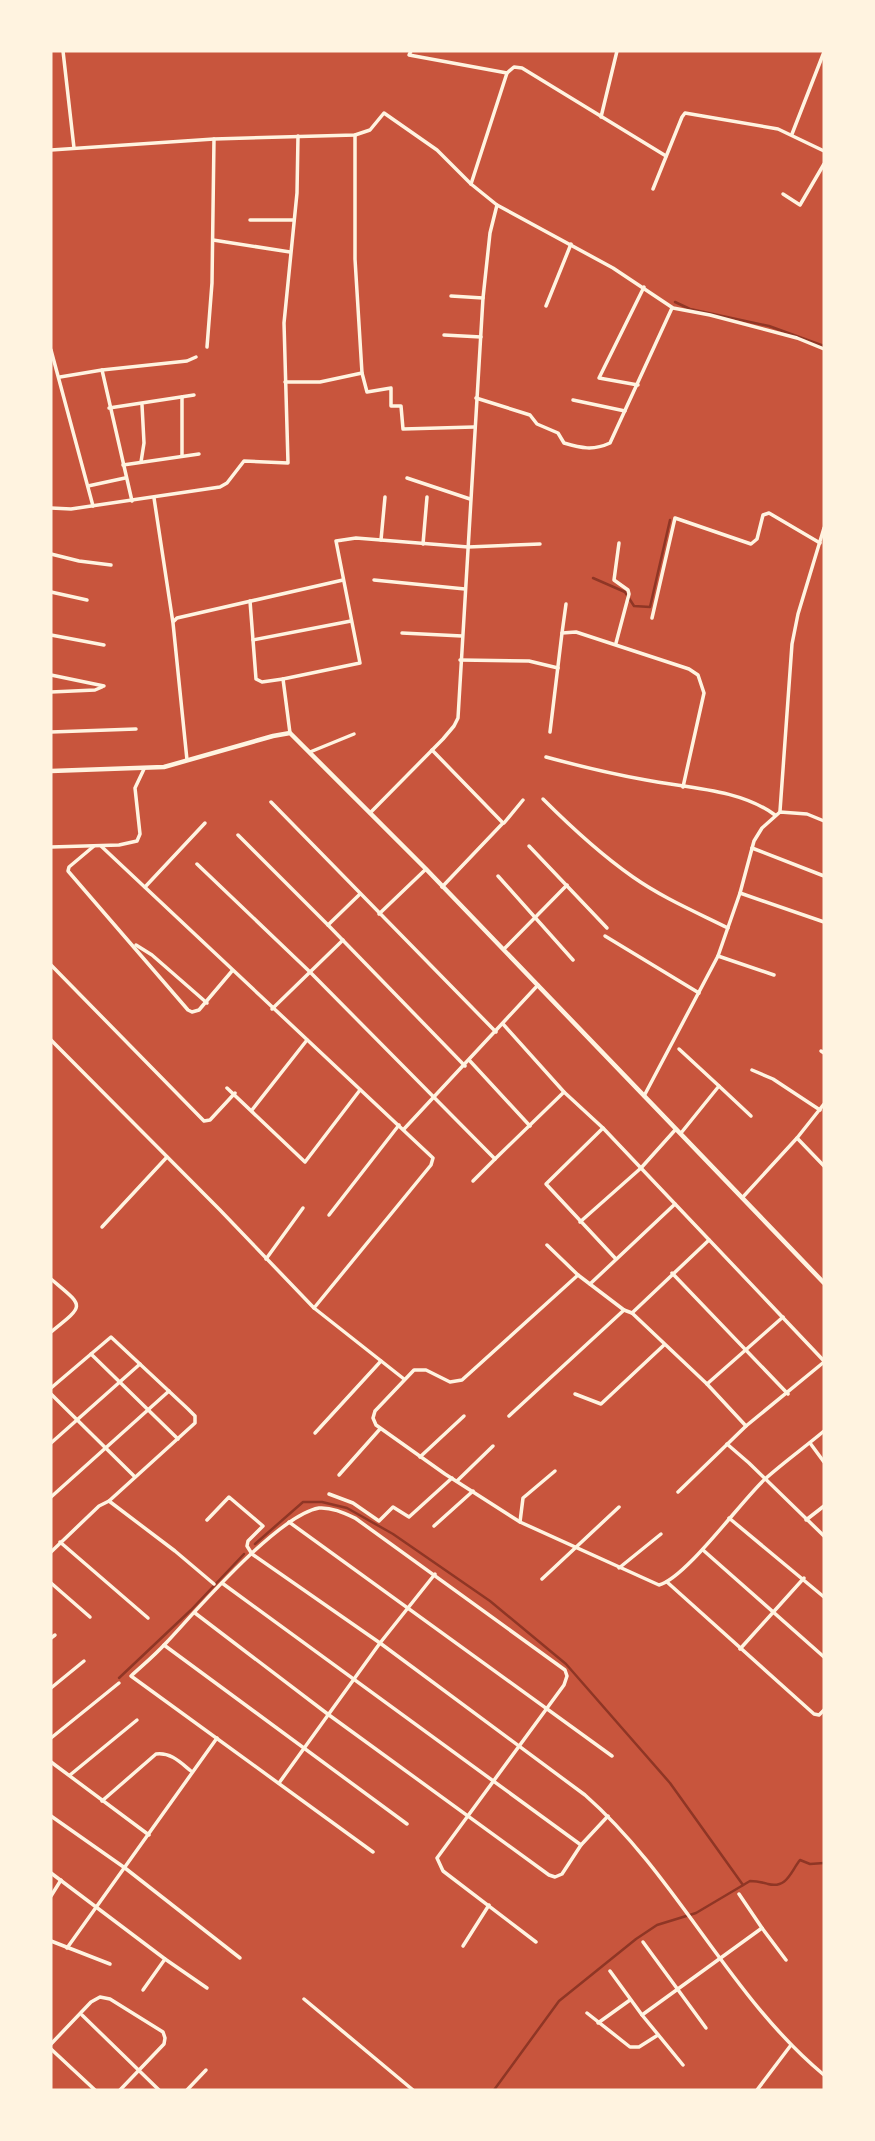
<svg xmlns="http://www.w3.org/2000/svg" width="875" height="2141" viewBox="0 0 875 2141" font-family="Montserrat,sans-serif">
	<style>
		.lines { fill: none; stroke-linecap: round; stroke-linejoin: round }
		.stream { stroke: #8f3625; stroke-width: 2.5 }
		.minor { stroke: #fff3e0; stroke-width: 3.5 }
		.tertiary { stroke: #fff3e0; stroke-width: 4.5 }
	</style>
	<rect width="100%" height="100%" fill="#c8553d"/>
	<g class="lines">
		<g class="stream">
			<path d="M675 302 690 309 769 326 824 346"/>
			<path d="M593 578 625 592 634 606 650 607 670 520"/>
			<path d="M255 1544 303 1502H322L347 1508 393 1534 490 1601 566 1664 670 1783 743 1885"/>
			<path d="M119 1678 191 1610 244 1554"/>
			<path d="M494 2090 559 2001 636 1939 657 1925 696 1913 750 1881C758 1881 761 1882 768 1884 787 1889 791 1871 800 1860L810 1864 824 1863"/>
		</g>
		<g class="minor">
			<path d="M63 51 74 148"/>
			<path d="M411 51 409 55 507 73"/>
			<path d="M601 117 617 51"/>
			<path d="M792 134 824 52"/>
			<path d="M355 135V259L362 373 367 392 391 388V406H401L403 429 474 427"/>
			<path d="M51 150 214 139 355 135 370 130 384 113 437 150 471 184 497 205 490 233 483 298 458 718 454 726 443 739 370 813"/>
			<path d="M471 184 507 73 514 67 522 68 666 156"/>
			<path d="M653 189 682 117 685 113 778 129 824 151"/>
			<path d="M783 194 800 205 824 164"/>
			<path d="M497 205 613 268 673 308 710 315 797 338 824 349"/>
			<path d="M250 220H294"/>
			<path d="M213 240 290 252"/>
			<path d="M451 296 483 298"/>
			<path d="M546 306 571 244"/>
			<path d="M444 335 481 337"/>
			<path d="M207 347 212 283 214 139"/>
			<path d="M51 350 93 506"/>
			<path d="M102 370 132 501"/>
			<path d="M60 377 102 370 187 361 196 357"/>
			<path d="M285 382H320L362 373"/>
			<path d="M638 385 599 378 644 287"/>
			<path d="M476 398 530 415 537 424 558 433 564 443C581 448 593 451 610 443L672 308"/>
			<path d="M573 400 625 411"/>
			<path d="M109 408 194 395"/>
			<path d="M182 456V397"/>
			<path d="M141 462 144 443 142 405"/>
			<path d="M123 465 199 454"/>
			<path d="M407 478 470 499"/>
			<path d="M88 486 125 478"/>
			<path d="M154 498 173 623 187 760"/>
			<path d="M51 508 71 509 220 487 227 483 244 461 288 463 284 323 297 193 298 136"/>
			<path d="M381 540 385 497"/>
			<path d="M423 544 427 497"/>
			<path d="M51 554 79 561 111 565"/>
			<path d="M374 580 465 589"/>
			<path d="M51 592 87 600"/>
			<path d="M250 601 256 679 262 682 283 679"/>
			<path d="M652 618 675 518 751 544 757 539 763 515 769 513 820 543"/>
			<path d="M174 621 177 618 343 580"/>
			<path d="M402 633 462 636"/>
			<path d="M562 633 566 604"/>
			<path d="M51 635 104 645"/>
			<path d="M253 640 351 621"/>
			<path d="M616 643 629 594 628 590 614 580 619 543"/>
			<path d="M460 660 529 661 558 668"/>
			<path d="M51 675 104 686"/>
			<path d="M51 692 95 690 102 687"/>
			<path d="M51 732 136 729"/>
			<path d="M550 732 562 633 576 632 689 669 698 675 704 693 683 787"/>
			<path d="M290 733 283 679 360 663 336 541 356 538 468 547 540 544"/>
			<path d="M432 750 503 823 442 887"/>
			<path d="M310 752 354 734"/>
			<path d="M546 757C579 766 612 774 646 780 688 788 740 789 775 815"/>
			<path d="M543 799C571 827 600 854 633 877 663 898 696 912 728 928"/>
			<path d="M271 802 496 1032"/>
			<path d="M780 811 792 644 798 614 824 528"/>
			<path d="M504 823 523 800"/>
			<path d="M238 835 328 925 360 894"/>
			<path d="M94 846 69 867 68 871 188 1010 192 1012 199 1010 232 971"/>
			<path d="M101 846 433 1158 431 1165 314 1308 404 1379"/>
			<path d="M529 846 607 928"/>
			<path d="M51 847 119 845 137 841 140 834 135 788 144 769"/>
			<path d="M752 848 824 876"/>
			<path d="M197 864 310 972 495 1159 564 1092"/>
			<path d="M498 876 573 960"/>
			<path d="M145 887 205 823"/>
			<path d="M740 893 824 922"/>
			<path d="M379 914 426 869"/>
			<path d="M328 925 465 1066"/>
			<path d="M605 936 699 993"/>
			<path d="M136 945 152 955 207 1003"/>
			<path d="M504 949 567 885"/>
			<path d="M718 956 774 975"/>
			<path d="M51 965 204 1121 210 1120 235 1093"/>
			<path d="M272 1009 343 940"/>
			<path d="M503 1024 564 1092 603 1128 824 1361"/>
			<path d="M51 1040 220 1210 314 1308"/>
			<path d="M679 1049 719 1086 681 1133"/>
			<path d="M821 1051 824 1053"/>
			<path d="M470 1061 530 1126"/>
			<path d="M752 1070 773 1079 820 1110"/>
			<path d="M719 1086 751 1116"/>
			<path d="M227 1088 305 1162 360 1090"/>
			<path d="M644 1096 718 956 740 893 754 841 762 828 780 812 807 814 824 821"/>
			<path d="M252 1110 307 1040"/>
			<path d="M603 1128 546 1184 616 1259"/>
			<path d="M404 1129 538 985"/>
			<path d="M797 1138 824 1166"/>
			<path d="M473 1181 495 1159"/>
			<path d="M742 1198 797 1138 824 1104"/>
			<path d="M329 1215 399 1125"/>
			<path d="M580 1222 641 1168 676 1129"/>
			<path d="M102 1227 167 1157"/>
			<path d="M547 1245 578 1275 624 1310 632 1313 707 1384 746 1426"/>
			<path d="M266 1259 303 1208"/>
			<path d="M672 1273 788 1394"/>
			<path d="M578 1275 462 1380 450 1382 426 1370H414L375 1411 373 1418 376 1425 445 1474 520 1522 659 1585C686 1578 741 1501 765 1479 784 1462 805 1447 824 1431"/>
			<path d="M51 1279C84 1307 86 1304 51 1332"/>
			<path d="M590 1284 675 1204"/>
			<path d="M632 1313 709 1240"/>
			<path d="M91 1354 178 1439"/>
			<path d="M707 1384 783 1317"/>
			<path d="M51 1388 111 1337 188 1409 195 1416V1423L109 1501 99 1506 51 1552"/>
			<path d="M51 1394 134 1476"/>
			<path d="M575 1394 601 1404 664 1345"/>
			<path d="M509 1416 624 1310"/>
			<path d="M315 1433 381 1361"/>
			<path d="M51 1443 140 1364"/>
			<path d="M810 1443 824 1462"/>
			<path d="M727 1444 749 1463 824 1536"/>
			<path d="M420 1457 464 1416"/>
			<path d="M339 1475 380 1429"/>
			<path d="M457 1481 493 1446"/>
			<path d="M678 1492 746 1426 824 1362"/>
			<path d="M329 1494 353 1503 379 1521 393 1507 409 1517 452 1478"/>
			<path d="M51 1497 169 1391"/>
			<path d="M109 1501 175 1551 214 1584"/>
			<path d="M729 1518 824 1597"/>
			<path d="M207 1520 229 1497 263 1526 248 1541 247 1546 252 1554 380 1643 585 1795C678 1877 729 1996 824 2075"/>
			<path d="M806 1520 824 1506"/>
			<path d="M289 1522 612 1756"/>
			<path d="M520 1522 523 1498 555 1471"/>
			<path d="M434 1526 473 1491"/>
			<path d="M60 1542 148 1618"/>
			<path d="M703 1550 824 1657"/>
			<path d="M619 1568 661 1534"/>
			<path d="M542 1579 619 1507"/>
			<path d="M667 1582 814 1714 819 1715 824 1710"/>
			<path d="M51 1583 90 1617"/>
			<path d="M222 1583 581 1845"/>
			<path d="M195 1613 329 1715 549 1875 555 1877 562 1874 581 1845 608 1816"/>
			<path d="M51 1638 55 1635"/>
			<path d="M164 1645 407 1824"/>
			<path d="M740 1649 804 1578"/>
			<path d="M51 1688 84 1661"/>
			<path d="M51 1738 119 1683"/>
			<path d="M51 1762 149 1835"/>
			<path d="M70 1775 137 1720"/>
			<path d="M279 1783 380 1643 435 1574"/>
			<path d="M102 1801 156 1754C171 1752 181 1763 191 1771"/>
			<path d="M51 1816 125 1868 240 1958"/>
			<path d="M373 1852 131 1676C143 1665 155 1655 166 1643 196 1611 278 1515 319 1508 331 1507 344 1513 355 1518L565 1670 567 1676 564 1685 437 1858 443 1871 536 1942"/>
			<path d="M51 1873 165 1959 207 1988"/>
			<path d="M739 1894 762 1928"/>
			<path d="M51 1896 61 1880"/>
			<path d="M51 1941 110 1964"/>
			<path d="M643 1942 706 2028"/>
			<path d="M463 1946 489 1905"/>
			<path d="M67 1948 217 1738"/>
			<path d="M610 1971 642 2015 683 2065"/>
			<path d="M143 1990 165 1959"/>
			<path d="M304 1999 413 2090"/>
			<path d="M587 2013 630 2047H639L658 2035"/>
			<path d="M82 2015 159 2090"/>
			<path d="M642 2015 762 1928 786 1960"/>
			<path d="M598 2023 630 2000"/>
			<path d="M51 2044 91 2002 100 1997 110 1999 163 2032 165 2038 164 2044 120 2090"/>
			<path d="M51 2049 95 2090"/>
			<path d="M187 2090 206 2070"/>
			<path d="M757 2090 791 2045"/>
		</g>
		<path class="tertiary" d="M51 771 164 767 273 736 290 733 426 869 824 1283"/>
	</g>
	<rect width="875" height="2141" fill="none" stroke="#fff3e0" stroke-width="105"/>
</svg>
